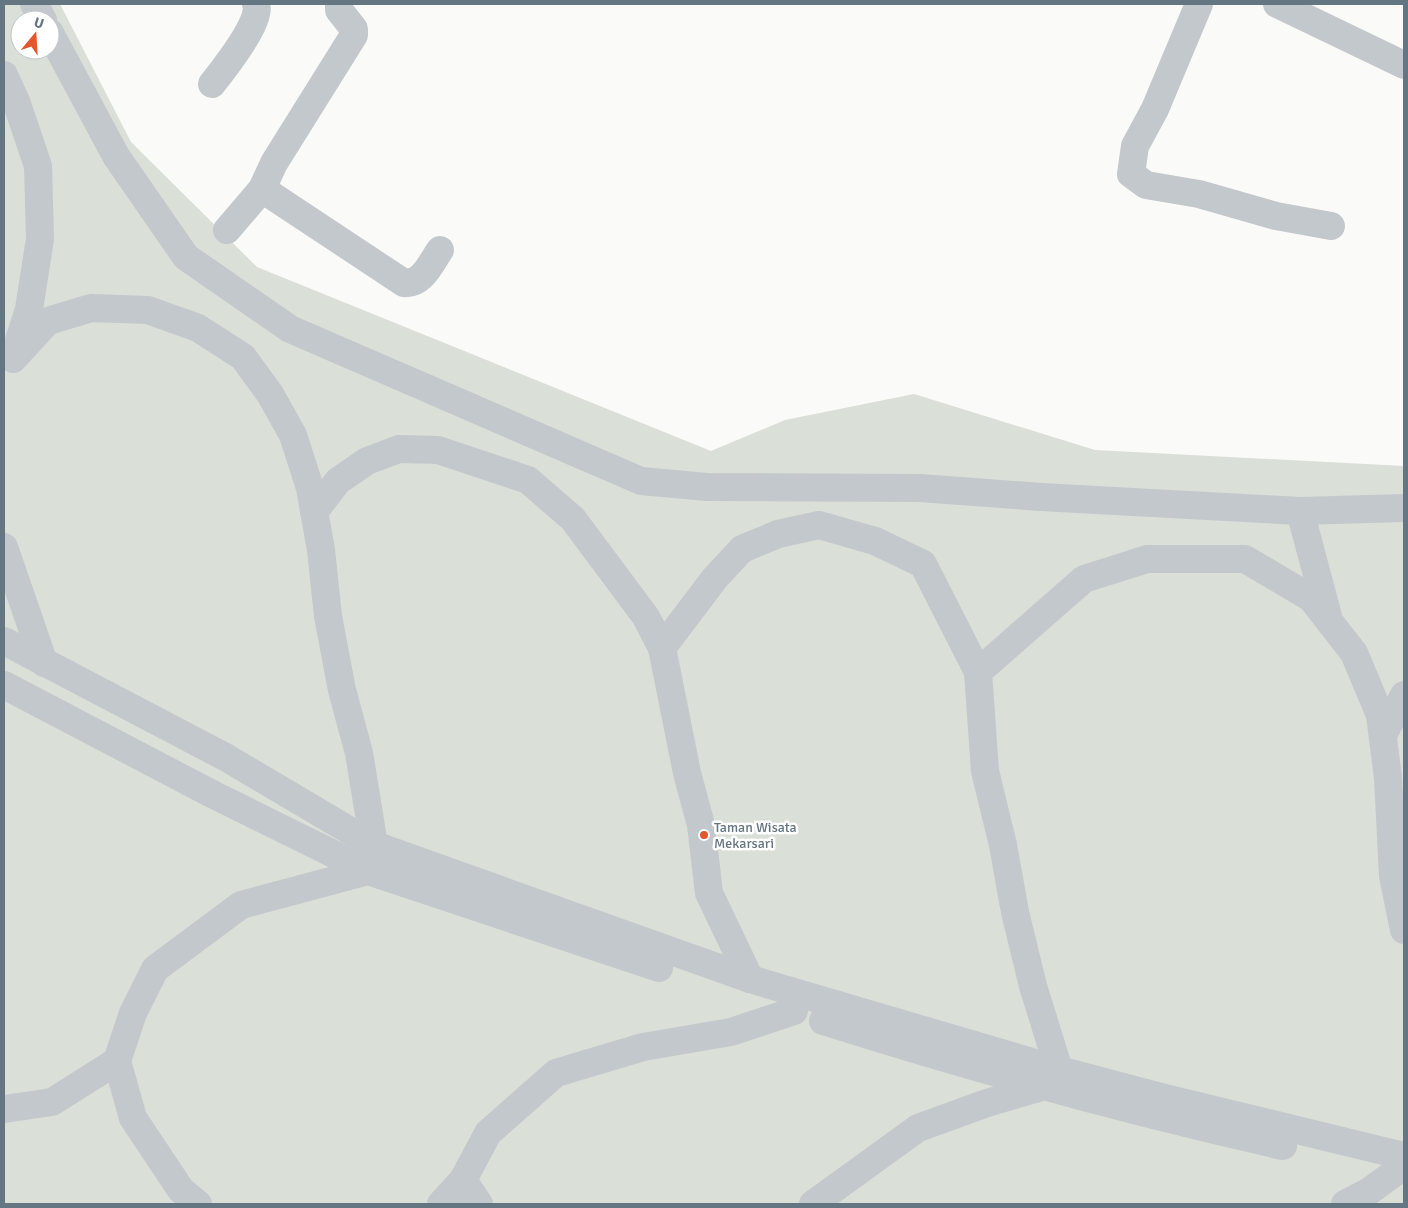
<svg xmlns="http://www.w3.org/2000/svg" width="1408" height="1208" viewBox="0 0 1408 1208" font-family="Signika,sans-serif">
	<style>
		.green { fill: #dadfd7; fill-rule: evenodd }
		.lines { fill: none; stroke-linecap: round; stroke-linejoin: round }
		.minor { stroke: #c3c8cc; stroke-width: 28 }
		.poi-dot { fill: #e4572e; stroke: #fff; stroke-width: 2 }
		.labels { text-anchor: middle; stroke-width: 5; stroke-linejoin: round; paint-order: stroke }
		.poi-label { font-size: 14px; fill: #657683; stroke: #fff; text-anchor: start }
	</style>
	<rect width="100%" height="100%" fill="#fafaf8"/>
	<path class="green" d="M4 4H60L131 142 257 267 711 451 785 420 914 394 1095 450 1404 466V1204H4ZM20 20H50V50H20Z"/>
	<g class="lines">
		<g class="minor">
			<path d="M34 4 43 20"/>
			<path d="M1199 4 1155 109 1135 146 1131 174 1146 185 1199 194 1276 216 1331 226"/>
			<path d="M1277 4 1404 65"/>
			<path d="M50 33 116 156 186 257 290 329 641 481 707 487 920 488 1041 497 1300 511"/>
			<path d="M4 75 16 101 38 166 40 239 29 309 16 350"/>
			<path d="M212 84C223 70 263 20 256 4"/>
			<path d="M262 189 404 283C422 285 431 263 440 250"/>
			<path d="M227 230 262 189 274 163 354 35V29L339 10V4"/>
			<path d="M13 359 48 321 91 308 148 310 198 328 243 357 270 394 293 435 310 488 321 550 328 616 342 690 359 753 374 845"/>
			<path d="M314 512 338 481 367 461 399 449 438 450 528 480 573 519 646 617 662 648 687 773 701 825 709 893 750 979"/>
			<path d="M4 547 44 663"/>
			<path d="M1328 616 1300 511 1404 508"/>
			<path d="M4 641 227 758 374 845 750 979 1059 1070 1165 1098 1404 1156"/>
			<path d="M662 648 715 578 742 549 778 534 819 525 875 541 923 564 978 672"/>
			<path d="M4 685 214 795 368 871 659 968"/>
			<path d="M1383 735 1404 695"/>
			<path d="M823 1021C975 1069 1128 1111 1283 1146"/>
			<path d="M1059 1070 1033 986 1015 912 1003 845 985 771 978 672 1084 579 1147 559H1245L1311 598 1354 653 1380 715 1388 778 1393 876 1404 930"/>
			<path d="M4 1109 52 1102 117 1061"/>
			<path d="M198 1204 181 1190 133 1118 117 1061 133 1013 155 969 241 905 368 871"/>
			<path d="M441 1204 463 1180"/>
			<path d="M479 1204 463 1180 488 1133 556 1073 643 1047 731 1032 794 1011"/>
			<path d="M813 1204 918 1128 987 1103 1045 1086"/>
			<path d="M1345 1204 1368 1192 1397 1171"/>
		</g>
	</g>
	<circle class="poi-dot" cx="704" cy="835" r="5"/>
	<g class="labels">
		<g class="poi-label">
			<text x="714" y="832">Taman Wisata<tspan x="714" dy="16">Mekarsari</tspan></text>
		</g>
	</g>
	<rect width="1408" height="1208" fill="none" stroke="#657683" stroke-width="10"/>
	<g transform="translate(35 35) rotate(18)"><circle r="24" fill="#ffffff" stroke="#c1c8cd"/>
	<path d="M0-4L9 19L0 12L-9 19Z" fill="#e4572e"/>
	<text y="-8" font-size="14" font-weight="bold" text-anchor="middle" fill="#657683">U</text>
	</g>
</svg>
